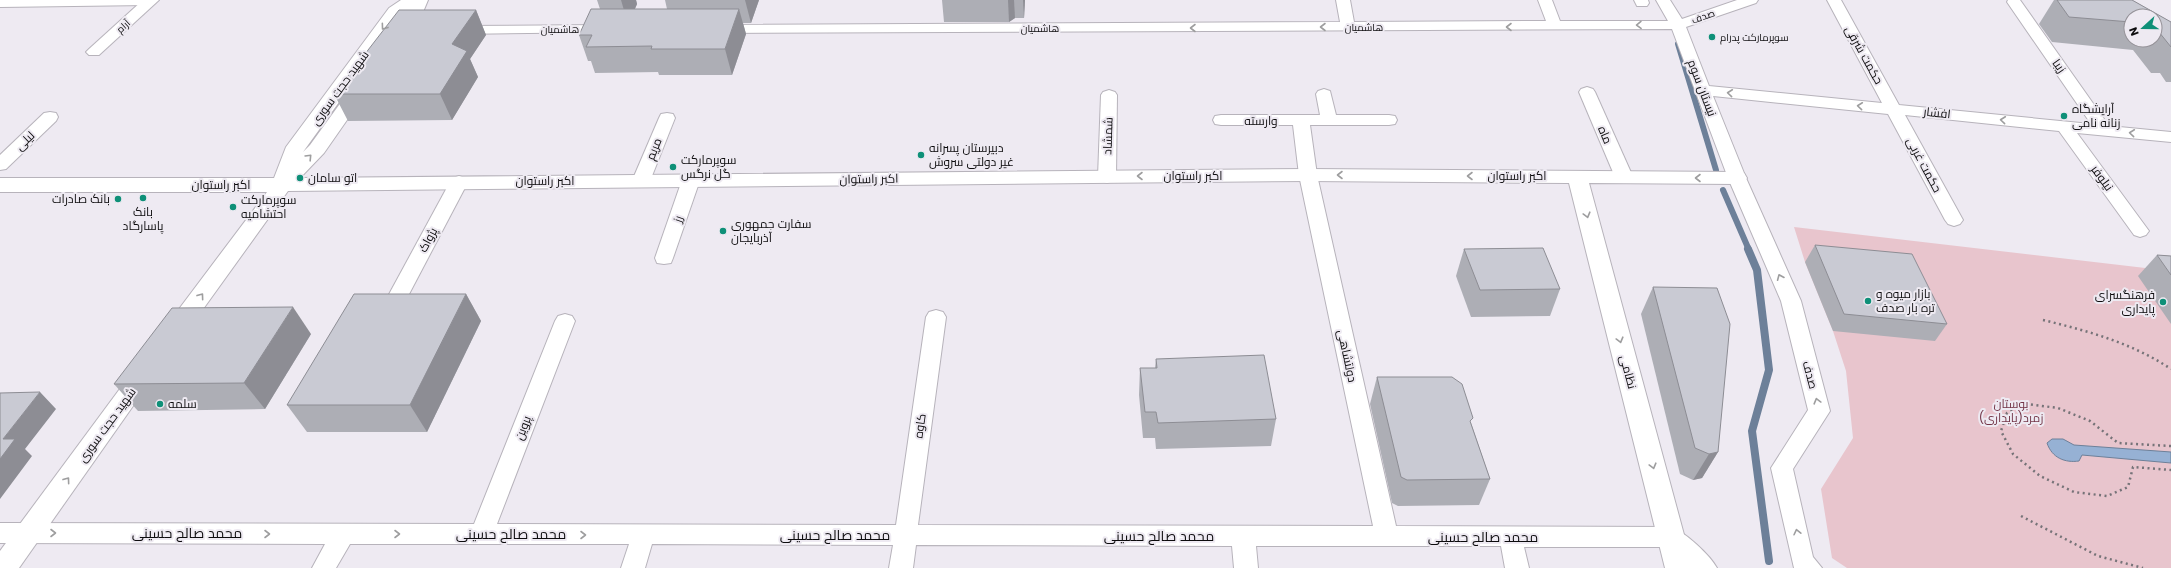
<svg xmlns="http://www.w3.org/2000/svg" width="2171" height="568" viewBox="0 0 2171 568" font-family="Poppins,Cairo,sans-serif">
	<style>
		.green { fill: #e8c5cd }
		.water { fill: #96b1d4; stroke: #6d8099 }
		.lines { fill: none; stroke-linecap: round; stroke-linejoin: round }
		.stream-far1 { stroke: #6d8099; stroke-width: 6 }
		.stream { stroke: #6d8099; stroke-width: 8 }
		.minor-casing { stroke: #b7b3bb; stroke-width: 2 }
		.tertiary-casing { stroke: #b7b3bb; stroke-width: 2 }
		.path { stroke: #767378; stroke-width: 2.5; stroke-dasharray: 2 3.5; stroke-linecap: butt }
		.minor { fill: #fff; fill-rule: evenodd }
		.tertiary { fill: #fff; fill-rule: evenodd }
		.wall { fill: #adaeb5; fill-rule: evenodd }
		.shaded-wall { fill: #8d8d94 }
		.building { fill: #c9cad3; stroke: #8d8d94 }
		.oneway { stroke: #9e9e9f }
		.poi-dot { fill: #0e9078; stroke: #eeeaf2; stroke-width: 1.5 }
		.labels { text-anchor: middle; stroke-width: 4; stroke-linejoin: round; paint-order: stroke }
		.far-street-label { font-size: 10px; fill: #0d0c0e; stroke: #eeeaf2 }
		.far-poi-label { font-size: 10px; fill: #0d0c0e; stroke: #eeeaf2; text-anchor: start }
		.street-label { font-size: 12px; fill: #0d0c0e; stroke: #eeeaf2 }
		.poi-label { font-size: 12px; fill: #0d0c0e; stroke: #eeeaf2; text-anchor: start }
		.park-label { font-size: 12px; fill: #733648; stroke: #eeeaf2 }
		.near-street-label { font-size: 14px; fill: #0d0c0e; stroke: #eeeaf2 }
	</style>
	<rect width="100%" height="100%" fill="#eeeaf2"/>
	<path class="green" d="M1794 227 2171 271V568H1847L1832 558 1821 489 1853 438 1846 371 1833 331 1805 262Z"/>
	<path class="water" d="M2052 439H2063L2074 445 2171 452V463L2082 455 2079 461C2065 463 2052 458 2047 443Z"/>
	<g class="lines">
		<g class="stream-far1">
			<path d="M1678 44 1716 170"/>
			<path d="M1723 190 1749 250"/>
		</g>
		<path class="stream" d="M1748 249 1757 270 1769 370 1752 431 1769 561"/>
		<g class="minor-casing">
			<g id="minor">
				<path d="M143 0H159L99 55H89L86 52 89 49Z"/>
				<path d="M1336 0H1350L1354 22 1546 21 1538 0H1552L1560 21H1668L1656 0H1670L1682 19 1737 0H1758L1756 3 1686 27 1709 86 1882 103 1827 0H1841L1899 105 2091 124 2007 2 2008 0H2020L2109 126 2171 132V142L2077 133 2149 231 2146 235 2140 237 2134 235 2059 131 1905 115 1963 220 1960 224 1954 226 1948 224 1945 220 1888 114 1713 96 1746 178 1801 301 1830 411 1793 469 1813 557 1822 568H1794L1771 468 1808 410 1781 301 1728 178 1672 29 719 33 714 32 712 29 714 26 719 25 1340 22Z"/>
				<path d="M1634 0H1648L1649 3 1647 6H1637Z"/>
				<path d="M606 25 611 26 613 29 611 32 459 34 454 33 452 30 454 27 459 26Z"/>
				<path d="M1587 87 1593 89 1595 92 1633 177 1630 181 1624 183 1618 181 1615 177 1579 92 1581 89Z"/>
				<path d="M1324 89 1330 91 1336 115H1389L1395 116 1397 120 1395 124 1389 125H1310L1317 175 1396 526 1671 527C1685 532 1710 555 1717 568H1689L1666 547H1524L1529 568H1505L1501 546H1256L1258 568H1234L1232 546 916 545 913 568H889L893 545 652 544 645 568H621L629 544H350L336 568H312L325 544 0 543V523L474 524 555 321 558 316 565 314 572 316 575 321 497 524 896 525 926 317 929 312 936 310 943 312 946 317 918 525 1373 526 1299 175 1293 125H1221L1215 124 1213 120 1215 116 1221 115H1320L1316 94 1318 91Z"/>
				<path d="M1109 90 1115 92 1117 95 1116 177 1113 181 1107 183 1101 181 1098 177 1101 95 1103 92Z"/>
				<path d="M50 112 56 113 58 117 56 121 6 169 0 170V155L44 113Z"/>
				<path d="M667 113 673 114 675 118 650 181 647 185 641 187 635 185 632 181 659 118 661 114Z"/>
				<path d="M691 174 697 176 700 180 673 258 671 263 664 264 657 263 655 258 682 180 685 176Z"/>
				<path d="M459 176 465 178 468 182 407 298 404 303 397 305 390 303 387 298 450 182 453 178Z"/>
			</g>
		</g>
		<g class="tertiary-casing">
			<g id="tertiary">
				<path d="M0 0H156L154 4 148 5 0 7Z"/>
				<path d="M401 0H428L423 12 405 38 399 39 393 38 390 34 407 12 401 16 303 152 310 145 355 83 361 81 367 83 370 87 324 153 300 178 1308 169 1737 172 1744 173 1747 178 1744 183 1737 184 1589 183 1693 568H1665L1569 183 1308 181 288 191 183 337 175 339 167 337 164 331 167 325 267 192H0V178H274L286 147 389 8Z"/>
				<path d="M144 364 152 367 156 373 152 379 19 568H0V551L136 367Z"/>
			</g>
		</g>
		<g class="path">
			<path d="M2043 320C2088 331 2132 343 2171 369"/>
			<path d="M2171 446 2118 443 2090 421 2058 408 2027 404 2007 413 2001 431 2013 454 2040 476 2074 492 2107 496 2128 487 2133 467 2171 470"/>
			<path d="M2021 516 2098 556 2143 568"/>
		</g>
		<use href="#minor" class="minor"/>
		<use href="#tertiary" class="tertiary"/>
	</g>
	<g class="wall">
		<path d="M597 0H636L637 4 635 9H667L665 0H759L751 23H743L746 34 732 75H659L658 72 595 73 591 61H588L579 35 600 9Z"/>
		<path d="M942 0H1025L1024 18H1015L1009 22H944Z"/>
		<path d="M2054 0H2132L2171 22V82H2166L2160 73H2151L2133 50 2052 42 2039 24ZM2131 16H2155V40H2131Z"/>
		<path d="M476 10 486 35 470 59 478 77 452 120 348 121 334 94Z"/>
		<path d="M1815 245 1947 324 1935 341 1833 331 1805 262Z"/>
		<path d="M1464 249 1560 289 1550 316 1471 317 1456 276Z"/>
		<path d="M2157 255 2171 256V324L2138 276Z"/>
		<path d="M1653 287 1718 452 1702 478 1693 480 1680 474 1641 314Z"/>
		<path d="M466 294 481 321 427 432H307L287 405Z"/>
		<path d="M311 334 265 409 138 411 114 384Z"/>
		<path d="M1156 359 1276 419 1271 446 1156 449 1155 438H1143L1139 395 1140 368H1155Z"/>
		<path d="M1377 377 1471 423 1490 479 1479 505 1398 506 1392 503 1370 404Z"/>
	</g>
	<g class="shaded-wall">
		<path d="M621 0H636L637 4 628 24Z"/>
		<path d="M745 0H759L751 23Z"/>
		<path d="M1008 0H1014L1015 18 1009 22Z"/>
		<path d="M1023 0H1025L1024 18Z"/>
		<path d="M739 9 746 34 732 75 725 49Z"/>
		<path d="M476 10 486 35 470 59 478 77 452 120 440 94 452 44Z"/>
		<path d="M466 294 481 321 427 432 410 405Z"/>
		<path d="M293 307 311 334 265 409 244 383Z"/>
		<path d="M40 392 56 409 25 449 32 456 0 499V459L3 439Z"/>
		<path d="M1718 452 1702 478 1693 480 1709 454Z"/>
	</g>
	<g class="building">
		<path d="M2057 0H2132L2171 22V47L2155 27V16H2131V22L2069 17Z"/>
		<path d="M591 9H739L725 49H651L652 46 586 47 592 35H579Z"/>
		<path d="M399 10H476L452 44 467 51 440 94H334Z"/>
		<path d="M1815 245 1912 254 1947 324 1844 314Z"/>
		<path d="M1543 248 1560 289 1480 290 1464 249Z"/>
		<path d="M2157 255 2171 256V275Z"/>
		<path d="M1653 287 1717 288 1730 324 1718 452 1709 454 1695 448Z"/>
		<path d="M354 294H466L410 405H287Z"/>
		<path d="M293 307 244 383 114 384 172 308Z"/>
		<path d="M1264 355 1276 419 1158 423 1156 412H1145L1140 368H1157L1156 359Z"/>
		<path d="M1377 377H1452L1462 384 1473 418 1470 421 1490 479 1407 480 1401 477Z"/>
		<path d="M40 392 3 439H15L0 459V393Z"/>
	</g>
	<defs><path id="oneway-chevron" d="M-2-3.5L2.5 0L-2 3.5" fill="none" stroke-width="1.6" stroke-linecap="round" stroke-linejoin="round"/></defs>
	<g class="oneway">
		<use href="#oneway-chevron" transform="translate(1639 25) rotate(179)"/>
		<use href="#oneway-chevron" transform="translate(384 27) rotate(126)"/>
		<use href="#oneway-chevron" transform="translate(1323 27) rotate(180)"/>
		<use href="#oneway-chevron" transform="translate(1509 27) rotate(180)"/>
		<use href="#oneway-chevron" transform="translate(1193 28) rotate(180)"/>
		<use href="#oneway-chevron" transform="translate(1730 93) rotate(-174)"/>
		<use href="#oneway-chevron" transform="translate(1860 106) rotate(-174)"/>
		<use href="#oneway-chevron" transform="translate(2003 120) rotate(-174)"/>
		<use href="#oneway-chevron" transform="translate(2132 133) rotate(-174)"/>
		<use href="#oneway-chevron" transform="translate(309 157) rotate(-46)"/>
		<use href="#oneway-chevron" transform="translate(1340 175) rotate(-180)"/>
		<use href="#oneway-chevron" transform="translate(1140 176) rotate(180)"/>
		<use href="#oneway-chevron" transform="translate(1470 176) rotate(-180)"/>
		<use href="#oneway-chevron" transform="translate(1698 178) rotate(-180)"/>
		<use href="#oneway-chevron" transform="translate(1587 215) rotate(75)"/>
		<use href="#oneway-chevron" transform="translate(1780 277) rotate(-113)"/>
		<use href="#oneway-chevron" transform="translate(201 296) rotate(-54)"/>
		<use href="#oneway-chevron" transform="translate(1620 340) rotate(75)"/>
		<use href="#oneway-chevron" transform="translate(1817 401) rotate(-105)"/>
		<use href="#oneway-chevron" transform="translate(1653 466) rotate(75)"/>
		<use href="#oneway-chevron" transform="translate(67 480) rotate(-54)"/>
		<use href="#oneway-chevron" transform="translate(1797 532) rotate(-103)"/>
		<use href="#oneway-chevron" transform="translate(53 533)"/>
		<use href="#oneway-chevron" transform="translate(267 534)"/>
		<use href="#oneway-chevron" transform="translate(397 534)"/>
		<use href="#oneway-chevron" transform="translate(583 535)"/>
	</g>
	<g class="poi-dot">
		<circle cx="1712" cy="37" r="4"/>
		<circle cx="2064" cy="116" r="4"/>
		<circle cx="921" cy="155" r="4"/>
		<circle cx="673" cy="167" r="4"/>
		<circle cx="300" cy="178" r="4"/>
		<circle cx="143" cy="198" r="4"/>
		<circle cx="118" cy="199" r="4"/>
		<circle cx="233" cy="207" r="4"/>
		<circle cx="723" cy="231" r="4"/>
		<circle cx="1868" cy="301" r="4"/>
		<circle cx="2163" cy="302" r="4"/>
		<circle cx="160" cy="404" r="4"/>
	</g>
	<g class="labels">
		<g class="far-street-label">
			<text transform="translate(1703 16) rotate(-19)" y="4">صدف</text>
			<text transform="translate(123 26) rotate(-42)" y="4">آرام</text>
			<text x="1364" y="31">هاشمیان</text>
			<text x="1040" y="32">هاشمیان</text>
			<text x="560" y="33">هاشمیان</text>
		</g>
		<g class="far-poi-label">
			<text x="1720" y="41">سوپرمارکت پدرام</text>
		</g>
		<g class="street-label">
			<text transform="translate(1864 55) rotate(61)" y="4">حکمت شرقی</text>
			<text transform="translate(2059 66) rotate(55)" y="4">زیبا</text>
			<text transform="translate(340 88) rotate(-54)" y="4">شهید حجت سوری</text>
			<text transform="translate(1702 88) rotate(69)" y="4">نیستان سوم</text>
			<text transform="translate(1937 113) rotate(6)" y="4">افشار</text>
			<text x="1261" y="125">وارسته</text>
			<text transform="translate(1605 135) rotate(67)" y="4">ماه</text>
			<text transform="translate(1108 136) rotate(-88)" y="4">شمشاد</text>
			<text transform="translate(25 141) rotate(-44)" y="4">لیلی</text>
			<text transform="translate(654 149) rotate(-68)" y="4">مریم</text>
			<text transform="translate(1924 165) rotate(62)" y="4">حکمت غربی</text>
			<text x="1193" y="180">اکبر راستوان</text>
			<text x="1517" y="180">اکبر راستوان</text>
			<text transform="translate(2102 178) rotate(54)" y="4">نیلوفر</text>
			<text transform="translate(869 179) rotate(-1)" y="4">اکبر راستوان</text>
			<text x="545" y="185">اکبر راستوان</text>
			<text x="221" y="189">اکبر راستوان</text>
			<text transform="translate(678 219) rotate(-71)" y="4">رز</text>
			<text transform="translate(428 240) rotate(-62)" y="4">پژواک</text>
			<text transform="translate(1347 356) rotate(78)" y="4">دولتشاهی</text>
			<text transform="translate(1628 372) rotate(75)" y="4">نظامی</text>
			<text transform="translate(1810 375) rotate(75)" y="4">صدف</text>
			<text transform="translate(107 425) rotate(-54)" y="4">شهید حجت سوری</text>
			<text transform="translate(920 426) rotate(-82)" y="4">کاوه</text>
			<text transform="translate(523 428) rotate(-69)" y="4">پروین</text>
		</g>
		<g class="poi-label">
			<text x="2072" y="113">آرایشگاه<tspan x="2072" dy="14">زنانه نامی</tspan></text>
			<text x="929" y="152">دبیرستان پسرانه<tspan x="929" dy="14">غیر دولتی سروش</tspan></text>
			<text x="681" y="164">سوپرمارکت<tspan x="681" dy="14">گل نرگس</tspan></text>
			<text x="308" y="182">اتو سامان</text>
			<text x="110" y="203" text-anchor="end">بانک صادرات</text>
			<text x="241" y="204">سوپرمارکت<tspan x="241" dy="14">احتشامیه</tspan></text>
			<text x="143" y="216" text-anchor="middle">بانک<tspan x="143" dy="14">پاسارگاد</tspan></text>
			<text x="731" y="228">سفارت جمهوری<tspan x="731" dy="14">آذربایجان</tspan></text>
			<text x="1876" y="298">بازار میوه و<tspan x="1876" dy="14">تره بار صدف</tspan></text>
			<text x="2155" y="299" text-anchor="end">فرهنگسرای<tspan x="2155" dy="14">پایداری</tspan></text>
			<text x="168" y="408">سلمه</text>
		</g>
		<g class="park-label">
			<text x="2011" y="408">بوستان<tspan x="2011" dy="14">زمرد(پایداری)</tspan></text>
		</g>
		<g class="near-street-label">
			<text x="187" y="538">محمد صالح حسینی</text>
			<text x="511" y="539">محمد صالح حسینی</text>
			<text x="835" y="540">محمد صالح حسینی</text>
			<text x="1159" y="541">محمد صالح حسینی</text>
			<text x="1483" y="542">محمد صالح حسینی</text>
		</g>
	</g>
	<g transform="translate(2143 28) rotate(249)"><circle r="19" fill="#eeeaf2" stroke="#949197"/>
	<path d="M0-3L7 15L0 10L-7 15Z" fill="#0e9078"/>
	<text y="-6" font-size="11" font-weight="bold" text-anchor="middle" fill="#0d0c0e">N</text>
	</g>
</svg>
